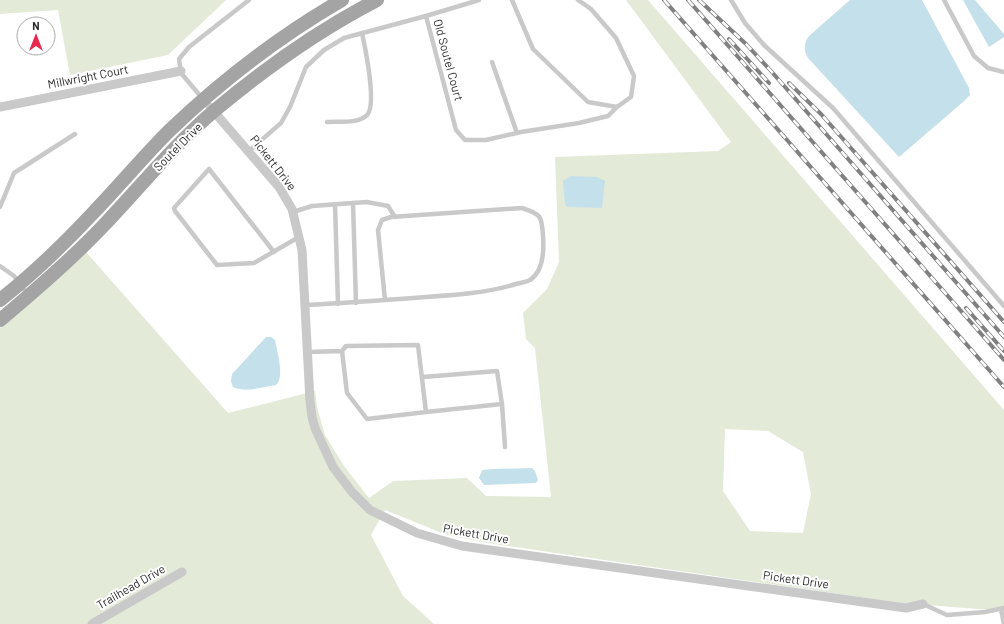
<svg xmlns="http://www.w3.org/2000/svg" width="1004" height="624" viewBox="0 0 1004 624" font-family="Barlow,sans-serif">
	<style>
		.green { fill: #e4ead8; fill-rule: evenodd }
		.water { fill: #c4e0eb }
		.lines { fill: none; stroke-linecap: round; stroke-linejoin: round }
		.service { stroke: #c9c9c9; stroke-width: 4.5 }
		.minor { stroke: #c9c9c9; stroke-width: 9 }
		.primary { stroke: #a4a4a4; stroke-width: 14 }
		.rail-casing { stroke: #818181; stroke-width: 4 }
		.rail { stroke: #fff; stroke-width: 2.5; stroke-dasharray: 8; stroke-linecap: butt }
		.labels { text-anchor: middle; stroke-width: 4; stroke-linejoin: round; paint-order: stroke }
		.street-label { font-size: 12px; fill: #2c2c2c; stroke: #fff }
	</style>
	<rect width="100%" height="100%" fill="#fff"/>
	<g class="green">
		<path d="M0 0H226L168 55 70 75 58 10 0 14Z"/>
		<path d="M626 0H648L1004 410V611L901 603 487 543 447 535 385 510 371 535 403 596 434 624H0V328L33 301 86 252 228 413 315 391 317 407 325 435 344 466 369 498 393 481 467 478 486 496 551 497 535 348 526 339 523 313 547 289 559 262 555 157 718 151 731 142ZM725 429 768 431 803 452 811 494 803 533 750 531 723 491Z"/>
	</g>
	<g class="water">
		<path d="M850 0H922L969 88 970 95 963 102 899 157 808 58C803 49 804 44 809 36Z"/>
		<path d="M963 0H975L1004 34V37L989 47Z"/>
		<path d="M570 176 597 177 605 181 602 208 567 207 565 204 563 181Z"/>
		<path d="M266 337H271L275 340C277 351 285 377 276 385 262 387 246 393 233 387L231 381 232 374Z"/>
		<path d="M532 468 535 471 538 480 536 483 484 485 479 478 482 470 495 469Z"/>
	</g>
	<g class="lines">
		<g class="service">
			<path d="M512 0 533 49 588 102 617 107 631 97 634 76 616 38 591 9 578 0"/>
			<path d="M731 0 745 23 764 45 833 108 1004 306"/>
			<path d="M944 0 974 56 988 68 1004 72"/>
			<path d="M426 16 479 0"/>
			<path d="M492 62 517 133"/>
			<path d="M202 98 181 73 179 59 189 47 249 0"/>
			<path d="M327 122C339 121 356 124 366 116 378 108 365 47 362 33"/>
			<path d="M249 151 281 123 290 107 306 67 324 50 344 38 426 16 456 130 465 140H486L521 132 579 123 608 116 617 107"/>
			<path d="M353 203 367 202 388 206 395 217"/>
			<path d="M335 204 338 304"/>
			<path d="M0 207 14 173 75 134"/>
			<path d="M293 212 312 206 353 203 356 303"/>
			<path d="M274 252 209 169 174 208 175 211 217 265 254 263 299 237"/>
			<path d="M0 266 14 276 28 295"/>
			<path d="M305 305C346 303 386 300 426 297 456 295 487 293 516 284 520 283 526 282 530 280 544 271 544 250 543 236 542 216 541 214 522 208L391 217 382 220 378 230 385 300"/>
			<path d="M308 352 342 351 347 393 367 419 426 412 418 345 346 346 342 351"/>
			<path d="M423 377 497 371 502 404"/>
			<path d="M426 412 502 404 505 447"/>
			<path d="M923 604 947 615 985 612 1004 608"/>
			<path d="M1001 609 1004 624"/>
		</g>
		<g class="minor">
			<path d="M0 107 181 71"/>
			<path d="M210 107 279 187 292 209 302 250 310 401 312 417 315 428 333 467 352 492 370 510 417 533 462 546 906 608 923 604"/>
			<path d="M92 624 182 572"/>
		</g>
		<g class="primary">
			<path d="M0 300C33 274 64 244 93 213 119 186 143 157 169 131 221 81 280 36 342 0"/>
			<path d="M0 320C36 290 72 259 105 224 141 186 174 145 214 111 264 69 319 30 377 0"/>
		</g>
		<g class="rail-casing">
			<g id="rail">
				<path d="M664 0 1004 387"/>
				<path d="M688 0 1004 360"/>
				<path d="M699 0 746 44 771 71 1004 337"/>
				<path d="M729 39 769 83"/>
				<path d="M789 83 821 114 1004 322"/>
				<path d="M966 308 1004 351"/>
			</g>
		</g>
		<use href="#rail" class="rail"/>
	</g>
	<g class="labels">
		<g class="street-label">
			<text transform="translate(448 60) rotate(75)" y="4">Old Soutel Court</text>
			<text transform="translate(88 77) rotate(-11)" y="4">Millwright Court</text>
			<text transform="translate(178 147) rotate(-45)" y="4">Soutel Drive</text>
			<text transform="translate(273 163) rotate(52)" y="4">Pickett Drive</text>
			<text transform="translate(476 534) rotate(10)" y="4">Pickett Drive</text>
			<text transform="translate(796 580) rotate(8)" y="4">Pickett Drive</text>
			<text transform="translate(131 587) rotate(-30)" y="4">Trailhead Drive</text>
		</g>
	</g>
	<g transform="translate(36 36)"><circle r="19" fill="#ffffff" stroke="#ababab"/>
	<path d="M0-3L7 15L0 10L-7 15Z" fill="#e7294e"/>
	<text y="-6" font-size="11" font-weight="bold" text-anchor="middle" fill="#2c2c2c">N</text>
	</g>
</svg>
